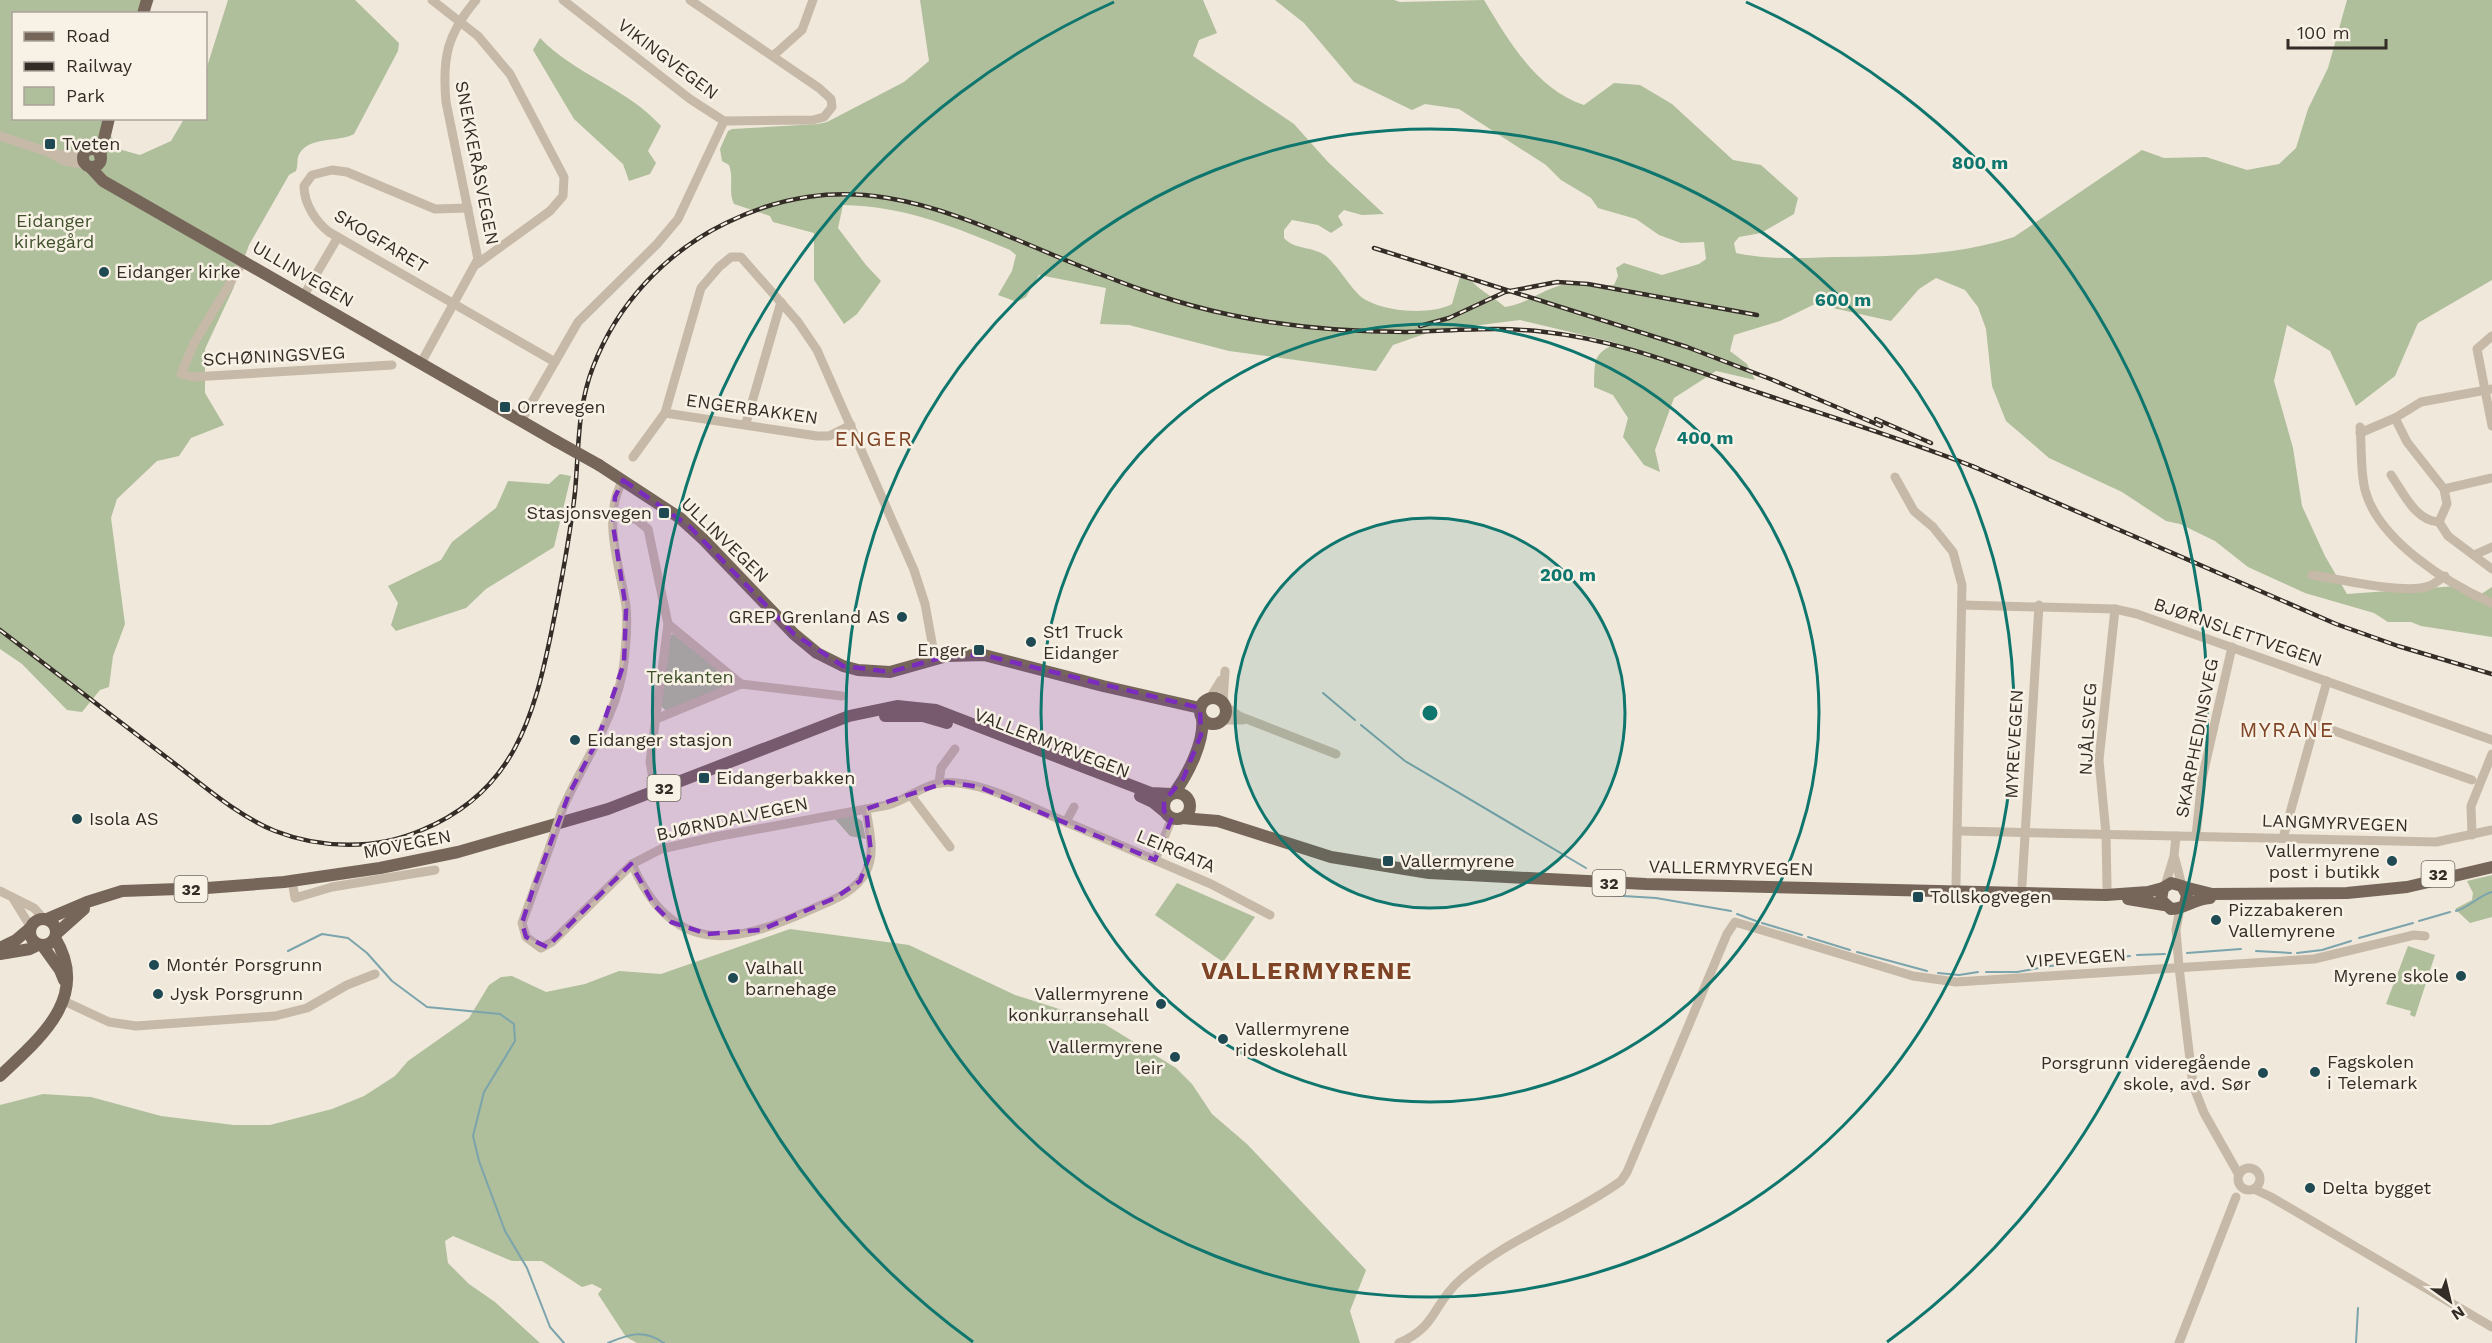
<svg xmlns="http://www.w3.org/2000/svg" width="2492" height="1343" viewBox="0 0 2492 1343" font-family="'Work Sans',sans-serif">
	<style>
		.green { fill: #afbe9b }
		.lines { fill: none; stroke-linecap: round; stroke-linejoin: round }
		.stream { stroke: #7ba4ac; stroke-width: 2 }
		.minor { stroke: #c7b9a7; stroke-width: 9 }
		.major { stroke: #766659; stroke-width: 12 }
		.rail-casing { stroke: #342d27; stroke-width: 4.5 }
		.rail { stroke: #f8f2e6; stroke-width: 2; stroke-dasharray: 7; stroke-linecap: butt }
		.minor-bridge { stroke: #c7b9a7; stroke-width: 9 }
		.major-bridge { stroke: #766659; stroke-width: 12 }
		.marked { fill: #7b2cbf; fill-opacity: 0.2; stroke: #7b2cbf; stroke-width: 4.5; stroke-dasharray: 12 8; stroke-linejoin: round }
		.ring { fill: none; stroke: #0f766e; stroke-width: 3 }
		.poi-dot { fill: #1f4a53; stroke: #f8f2e6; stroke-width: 2 }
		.labels { text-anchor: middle; stroke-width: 5; stroke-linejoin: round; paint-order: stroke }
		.shield { fill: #f8f2e6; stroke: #6f6860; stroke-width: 1.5 }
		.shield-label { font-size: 16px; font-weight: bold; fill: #342d27 }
		.street-label { font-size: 18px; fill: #342d27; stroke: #f8f2e6 }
		.poi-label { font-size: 18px; fill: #342d27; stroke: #f8f2e6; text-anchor: start }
		.park-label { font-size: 18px; fill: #40512c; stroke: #f8f2e6 }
		.quarter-label { font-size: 21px; letter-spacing: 1.5px; fill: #7f4425; stroke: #f8f2e6 }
		.district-label { font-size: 24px; font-weight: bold; letter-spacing: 1.5px; fill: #7f4425; stroke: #f8f2e6 }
		.centre { fill: #0f766e; stroke: #f8f2e6; stroke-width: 3 }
		.ring-label { font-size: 18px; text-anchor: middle; font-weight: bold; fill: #0f766e; stroke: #f8f2e6; stroke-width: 5; stroke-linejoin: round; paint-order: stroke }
	</style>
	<rect width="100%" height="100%" fill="#f0e8db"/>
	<g class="green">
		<path d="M0 0H154L148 13 14 14V118L106 119 103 127 122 150 140 155 171 141 184 119 206 118V70L228 0H355L399 43 398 51 354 134C338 143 306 135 298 157 297 161 298 166 296 171L289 175 249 245 233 289 205 349V393L224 425 191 438 179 456 157 461 117 499 111 518 125 624 113 656 109 687 100 690 82 712 67 710 22 664 0 649Z"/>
		<path d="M920 0H1203L1217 33 1199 40 1193 56 1294 124 1328 162 1384 214 1362 215 1344 210 1338 216 1343 225 1331 233 1318 225 1292 220 1284 230V238C1294 250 1313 246 1326 256 1338 266 1347 283 1359 295 1377 312 1430 316 1452 304L1461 273H1465C1478 291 1490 294 1505 307 1525 305 1541 290 1562 285 1578 282 1598 285 1614 285L1618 276 1616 268 1624 263 1662 275 1699 264 1706 259 1704 242 1681 243 1659 235 1636 219 1598 208 1591 198 1561 180 1546 165 1459 109 1425 104 1412 110 1354 82 1304 23 1275 0H1394L1400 2 1484 0C1508 40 1537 90 1584 105L1614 83 1640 85 1672 104 1733 160 1761 165 1798 198 1794 214 1761 233 1739 237 1734 243 1736 253C1768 260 1803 258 1836 257 1896 256 1957 256 2014 237L2142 150 2164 158 2206 157 2247 170 2279 164 2296 148 2308 109 2328 68 2347 0H2492V280L2418 323 2395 376 2356 406 2330 351 2287 325 2274 381 2293 448 2302 506 2325 556 2347 594 2456 586 2475 598 2492 587V637L2421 626 2411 622H2388L2374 613 2305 593 2248 567 2215 541 2180 524 2166 521 2122 492 2049 458 2006 421 1992 386 1986 329 1978 307 1965 290 1936 278 1919 289 1891 321 1815 304 1780 321 1734 335 1730 351 1747 364 1755 380 1716 371 1674 398 1655 450 1660 472 1644 465 1623 437 1628 418 1613 395 1594 387C1595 360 1592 354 1617 343L1520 320 1433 331 1393 345 1376 371 1229 351 1129 325 1100 324 1106 288 1039 275 1026 297 1017 302 998 295 1012 271 1016 255 1010 250C955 227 904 206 843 205L838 228 866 265 881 281 857 314 844 324 814 280V233L773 222 770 216 734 204C728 192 734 178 729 165L722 161 720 149 728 131 732 129 818 124 827 122 904 82 929 61Z"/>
		<path d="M540 38C574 74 627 88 661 126L648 151 656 163 650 174 629 181 623 164 574 119 533 50Z"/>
		<path d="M560 474 571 476 554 547 486 589 466 608 396 631 391 625 398 603 388 586 441 560 452 542 496 508 508 481 549 484Z"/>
		<path d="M673 634 731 679 730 685 666 711 661 706 670 635Z"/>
		<path d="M853 815 862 821 866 839 850 836 835 819Z"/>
		<path d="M2492 875V917L2470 923 2455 909 2472 900 2473 893 2467 881Z"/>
		<path d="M1177 883 1255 917 1223 962 1155 915Z"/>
		<path d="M790 929 909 945 1015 995 1103 1023 1176 1068 1192 1084 1212 1114 1247 1144 1366 1270 1350 1311 1360 1343H637L626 1337 598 1294 602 1289 592 1284 582 1287 542 1261H512L453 1236 445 1241 448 1263 469 1284 495 1302 540 1343H0V1105L43 1094 91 1097 161 1116 234 1125H270L332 1109 364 1096 395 1076 408 1061 469 1018 489 985 501 977 512 976 546 992 585 984 619 971 661 974Z"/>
		<path d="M2408 946 2435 955 2415 1017 2410 1015 2411 1011 2386 1004Z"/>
	</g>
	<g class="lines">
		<g class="stream">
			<path d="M1323 693 1355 720"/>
			<path d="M1361 725 1405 761 1586 868"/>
			<path d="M1607 895 1656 898 1731 911"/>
			<path d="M2456 911C2470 907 2478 896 2492 892"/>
			<path d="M1737 914 1756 921"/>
			<path d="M2419 921 2450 912"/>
			<path d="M1762 923 1802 935"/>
			<path d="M1808 937 1850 950"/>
			<path d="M2359 938 2413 923"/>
			<path d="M288 951 322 934 348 938 367 953 392 981 427 1007 500 1014 514 1024 515 1041 484 1092 473 1136 479 1161 505 1231 527 1268 550 1327 564 1343"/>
			<path d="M2256 951 2291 953"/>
			<path d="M1857 952 1927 971"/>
			<path d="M2187 953 2241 949"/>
			<path d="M2297 953 2322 950 2351 941"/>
			<path d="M2137 955 2165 954"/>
			<path d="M2093 960 2130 956"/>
			<path d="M1986 972H2017L2085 960"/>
			<path d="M1938 973 1959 975 1978 972"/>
			<path d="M608 1343C629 1334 644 1329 664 1343"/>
			<path d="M2356 1343 2358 1308"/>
		</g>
		<g class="minor">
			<path d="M432 0 478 36 510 74 564 177 563 196 550 211 477 264"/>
			<path d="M563 0 690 99 724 121 813 120 824 117 832 107 831 99 819 88 690 0"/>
			<path d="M774 55 802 30 813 0"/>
			<path d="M0 136 48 152 65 161 86 165"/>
			<path d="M58 154 75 156 84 154"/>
			<path d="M468 208 435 209 347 172 332 170 312 175 304 186C304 204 316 222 329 232L555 362"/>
			<path d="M244 260 194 343 181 374 193 377 392 365"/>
			<path d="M304 295 338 237"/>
			<path d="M2492 336 2477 349 2492 426"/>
			<path d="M421 363 478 259 446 102C442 58 447 34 476 0"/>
			<path d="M665 413 817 436H829L851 425"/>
			<path d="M521 421 578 322 657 244 678 219 724 121"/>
			<path d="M746 423 781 302"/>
			<path d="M2360 427C2362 448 2360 470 2365 490 2378 540 2448 584 2492 603"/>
			<path d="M2360 433 2395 418 2421 402 2492 389"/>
			<path d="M633 457 665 413 701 288 719 267 731 257H741L798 322 817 350 914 570 925 604 935 659"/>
			<path d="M2391 475C2403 492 2415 521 2439 522L2447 504 2444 489 2407 442 2395 418"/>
			<path d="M1895 477 1914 511 1933 527 1953 552 1962 585 1956 884"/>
			<path d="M2444 489 2492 478"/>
			<path d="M613 512 637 520 648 529 668 624 650 762 653 779"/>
			<path d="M2439 522 2448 536 2492 569"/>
			<path d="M2474 555 2492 547"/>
			<path d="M2312 575C2337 579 2407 595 2429 586 2435 584 2440 579 2445 576"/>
			<path d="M1962 605 2115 609 2137 614 2492 740"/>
			<path d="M668 624 741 684"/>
			<path d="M1210 698 1221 680"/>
			<path d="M1223 703 1225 671"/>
			<path d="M1225 706 1239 716 1336 754"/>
			<path d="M656 719 741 684 842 696"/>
			<path d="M1222 720H1243"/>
			<path d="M2315 724 2472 780"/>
			<path d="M939 783 941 768 955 749"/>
			<path d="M912 797 950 847"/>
			<path d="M562 810C583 761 618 716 624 662 626 644 628 624 626 606 620 566 601 518 623 480"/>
			<path d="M1066 822 1211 884 1270 915"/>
			<path d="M1959 831 2176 836"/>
			<path d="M2472 835 2471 806 2492 754"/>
			<path d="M2196 836 2202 779 2232 647"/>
			<path d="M2283 838 2327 681"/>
			<path d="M550 846 522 923 526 937 541 948 552 942 632 864 661 849 715 837 888 805C906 800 919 788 935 784 973 775 1031 808 1066 822L1074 807"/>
			<path d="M2175 859 2182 886"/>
			<path d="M1155 860 1172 818"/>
			<path d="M632 864C672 955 731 946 810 910 830 901 855 893 866 872 876 852 869 830 866 809"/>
			<path d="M292 880 295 898 332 887 435 870"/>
			<path d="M2022 885 2039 605"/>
			<path d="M2165 886 2174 856 2176 836 2436 842 2492 830"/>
			<path d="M2107 887 2106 834 2099 760 2115 609"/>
			<path d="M0 891 34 908 43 918"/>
			<path d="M14 900 30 926"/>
			<path d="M2180 908 2176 930 2179 967 2193 1085 2204 1113 2239 1175"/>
			<path d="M64 1001 109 1022 136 1026 275 1016 307 1008 347 985 375 974"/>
			<circle cx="2249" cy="1179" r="11"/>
			<path d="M2254 1189 2271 1197 2492 1327"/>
			<path d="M1399 1343C1437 1327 1433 1304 1459 1281 1506 1239 1570 1218 1621 1181L1627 1172 1727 934 1735 922 1913 976 1956 982 2314 959 2414 935 2425 936"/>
			<path d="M2179 1343 2236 1197"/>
		</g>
		<g class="major">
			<path d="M143 14 147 0"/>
			<circle cx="92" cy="158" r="9"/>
			<path d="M100 156 109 118"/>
			<path d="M90 167 103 181 556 441"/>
			<path d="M599 465 680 518 703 539 794 634 817 653 843 666 858 670 890 672 947 656 984 655 1103 686 1200 708"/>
			<circle cx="1213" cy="711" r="13"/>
			<path d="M885 716H923L947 723"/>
			<path d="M1175 792C1188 774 1205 741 1202 718"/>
			<circle cx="1177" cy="806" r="13"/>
			<path d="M1140 796 1153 802 1164 811"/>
			<path d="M1182 818 1218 821 1331 857 1429 873 1646 884 2106 895 2148 892 2163 888"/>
			<path d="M2184 887 2212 894 2347 893 2407 887 2492 867"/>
			<path d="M2128 899 2164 905"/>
			<path d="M2185 904 2187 895 2182 886 2171 883 2163 888 2161 900 2171 909C2184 909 2194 899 2210 898"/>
			<circle cx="43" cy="932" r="13"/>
			<path d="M47 919 87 902 122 891 207 888 284 882 380 868 458 852 608 809 849 716 897 706 936 710 1151 793 1171 794"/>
			<path d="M56 934 84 909"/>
			<path d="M42 945 60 970 64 980"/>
			<path d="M0 948 16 940 29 929"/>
			<path d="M0 954 30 949 38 945"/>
			<path d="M0 1076C40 1038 91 997 55 938"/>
		</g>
		<g class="rail-casing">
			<g id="rail">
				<path d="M1374 248 1687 347 1773 380 1881 426"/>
				<path d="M1420 326 1449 318 1505 292 1557 282 1588 284 1757 315"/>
				<path d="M1876 419 1931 443"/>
				<path d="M1972 466 2336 624 2398 646 2492 674"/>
				<path d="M0 630C57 673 113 717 170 760 203 785 236 815 275 831 321 849 376 850 422 830 514 792 534 717 552 629 561 584 570 537 575 492 579 449 577 408 593 367 617 304 666 252 726 223 856 159 955 215 1075 264 1126 285 1177 304 1231 315 1288 327 1347 332 1406 332 1453 331 1498 326 1545 332 1620 340 1691 370 1763 394 1834 418 1907 440 1977 468"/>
			</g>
		</g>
		<use href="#rail" class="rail"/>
		<path class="minor-bridge" d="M550 846 562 810"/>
		<path class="major-bridge" d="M556 441 599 465"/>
	</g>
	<path class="marked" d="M623 480 689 526 794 634 843 666 890 672 947 656 984 655 1200 708 1201 735 1183 779 1164 801V811L1172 818 1155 860 979 787 947 782 866 809 871 852 860 881 835 898 761 930 707 934 671 922 654 905 631 864 547 947 526 937 522 923 532 892 569 794 598 739 624 663 626 609 613 525 615 497Z"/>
	<circle cx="1430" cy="713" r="195" fill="#0f766e" fill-opacity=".12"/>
	<g class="ring">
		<circle cx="1430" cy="713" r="195"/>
		<circle cx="1430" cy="713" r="389"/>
		<circle cx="1430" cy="713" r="584"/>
		<path d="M973 1342A778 778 0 0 1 1114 2M1746 2A778 778 0 0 1 1887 1342"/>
	</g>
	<g class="poi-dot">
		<rect x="44" y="138" width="12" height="12" rx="3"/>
		<circle cx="104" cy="272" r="6"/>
		<rect x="499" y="401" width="12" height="12" rx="3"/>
		<rect x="658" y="507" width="12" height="12" rx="3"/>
		<circle cx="902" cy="617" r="6"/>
		<circle cx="1031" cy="642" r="6"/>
		<rect x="973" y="644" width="12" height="12" rx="3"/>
		<circle cx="575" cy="740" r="6"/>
		<rect x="698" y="772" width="12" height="12" rx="3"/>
		<circle cx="77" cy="819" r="6"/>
		<rect x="1382" y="855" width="12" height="12" rx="3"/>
		<circle cx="2392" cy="861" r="6"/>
		<rect x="1912" y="891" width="12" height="12" rx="3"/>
		<circle cx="2216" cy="920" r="6"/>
		<circle cx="154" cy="965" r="6"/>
		<circle cx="2461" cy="976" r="6"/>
		<circle cx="733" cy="978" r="6"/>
		<circle cx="158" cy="994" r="6"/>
		<circle cx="1161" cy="1004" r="6"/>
		<circle cx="1223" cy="1039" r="6"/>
		<circle cx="1175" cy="1057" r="6"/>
		<circle cx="2315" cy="1072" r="6"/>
		<circle cx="2263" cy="1073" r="6"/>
		<circle cx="2310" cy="1188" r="6"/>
	</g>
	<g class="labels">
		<g class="shield">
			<rect x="647.5" y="775" width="33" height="26" rx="4.5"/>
			<rect x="2421.5" y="861" width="33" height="26" rx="4.5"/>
			<rect x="1592.5" y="870" width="33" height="26" rx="4.5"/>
			<rect x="174.5" y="876" width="33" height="26" rx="4.5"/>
		</g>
		<g class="shield-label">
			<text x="664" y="794">32</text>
			<text x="2438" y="880">32</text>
			<text x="1609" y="889">32</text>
			<text x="191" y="895">32</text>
		</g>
		<g class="street-label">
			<text transform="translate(668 59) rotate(37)" y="6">VIKINGVEGEN</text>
			<text transform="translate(477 163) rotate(79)" y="6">SNEKKERÅSVEGEN</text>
			<text transform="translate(381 241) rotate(31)" y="6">SKOGFARET</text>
			<text transform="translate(303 274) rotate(30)" y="6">ULLINVEGEN</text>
			<text transform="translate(274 356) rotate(-3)" y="6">SCHØNINGSVEG</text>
			<text transform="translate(752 409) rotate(8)" y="6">ENGERBAKKEN</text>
			<text transform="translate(725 540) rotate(44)" y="6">ULLINVEGEN</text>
			<text transform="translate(2238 632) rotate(19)" y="6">BJØRNSLETTVEGEN</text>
			<text transform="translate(2088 729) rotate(-87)" y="6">NJÅLSVEG</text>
			<text transform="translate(2197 738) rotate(-79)" y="6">SKARPHEDINSVEG</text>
			<text transform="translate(1052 743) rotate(21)" y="6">VALLERMYRVEGEN</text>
			<text transform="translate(2014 744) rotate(-87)" y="6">MYREVEGEN</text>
			<text transform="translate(732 819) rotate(-12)" y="6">BJØRNDALVEGEN</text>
			<text transform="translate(2335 823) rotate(2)" y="6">LANGMYRVEGEN</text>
			<text transform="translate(407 844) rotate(-11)" y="6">MOVEGEN</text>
			<text transform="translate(1176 851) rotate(23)" y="6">LEIRGATA</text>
			<text transform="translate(1731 868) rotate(1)" y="6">VALLERMYRVEGEN</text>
			<text transform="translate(2076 958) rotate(-4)" y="6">VIPEVEGEN</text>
		</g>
		<g class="poi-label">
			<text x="62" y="150">Tveten</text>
			<text x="116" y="278">Eidanger kirke</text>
			<text x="517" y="413">Orrevegen</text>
			<text x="652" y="519" text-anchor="end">Stasjonsvegen</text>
			<text x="890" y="623" text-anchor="end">GREP Grenland AS</text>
			<text x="1043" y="638">St1 Truck<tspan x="1043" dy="21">Eidanger</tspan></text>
			<text x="967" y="656" text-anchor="end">Enger</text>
			<text x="587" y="746">Eidanger stasjon</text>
			<text x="716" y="784">Eidangerbakken</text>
			<text x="89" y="825">Isola AS</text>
			<text x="2380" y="857" text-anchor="end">Vallermyrene<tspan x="2380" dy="21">post i butikk</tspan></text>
			<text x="1400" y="867">Vallermyrene</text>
			<text x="1930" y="903">Tollskogvegen</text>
			<text x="2228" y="916">Pizzabakeren<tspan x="2228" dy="21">Vallemyrene</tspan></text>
			<text x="166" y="971">Montér Porsgrunn</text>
			<text x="745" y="974">Valhall<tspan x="745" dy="21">barnehage</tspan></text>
			<text x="2449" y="982" text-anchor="end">Myrene skole</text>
			<text x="170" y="1000">Jysk Porsgrunn</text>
			<text x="1149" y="1000" text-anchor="end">Vallermyrene<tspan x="1149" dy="21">konkurransehall</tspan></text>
			<text x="1235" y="1035">Vallermyrene<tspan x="1235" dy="21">rideskolehall</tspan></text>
			<text x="1163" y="1053" text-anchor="end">Vallermyrene<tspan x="1163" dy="21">leir</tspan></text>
			<text x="2327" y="1068">Fagskolen<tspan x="2327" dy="21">i Telemark</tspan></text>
			<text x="2251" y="1069" text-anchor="end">Porsgrunn videregående<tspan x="2251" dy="21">skole, avd. Sør</tspan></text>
			<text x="2322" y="1194">Delta bygget</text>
		</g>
		<g class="park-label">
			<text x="54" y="227">Eidanger<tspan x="54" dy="21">kirkegård</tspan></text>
			<text x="690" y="683">Trekanten</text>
		</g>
		<g class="quarter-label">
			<text x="874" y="446">ENGER</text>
			<text x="2287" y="737">MYRANE</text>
		</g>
		<g class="district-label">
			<text x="1307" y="979">VALLERMYRENE</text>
		</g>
	</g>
	<circle cx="1430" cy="713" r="9" class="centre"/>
	<g class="ring-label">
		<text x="1980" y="169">800 m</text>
		<text x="1843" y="306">600 m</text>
		<text x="1705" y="444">400 m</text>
		<text x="1568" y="581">200 m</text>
	</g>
	<rect x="12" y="12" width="195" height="108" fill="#f8f2e6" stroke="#aaa39a" stroke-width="1.5"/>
	<rect x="24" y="32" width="30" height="9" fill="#766659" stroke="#aaa39a" stroke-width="1.5"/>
	<text x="66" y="42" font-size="18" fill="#342d27">Road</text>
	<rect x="24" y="62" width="30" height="9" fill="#342d27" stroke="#aaa39a" stroke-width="1.5"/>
	<text x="66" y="72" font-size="18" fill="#342d27">Railway</text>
	<rect x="24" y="87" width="30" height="18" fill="#afbe9b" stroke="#aaa39a" stroke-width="1.5"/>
	<text x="66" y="102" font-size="18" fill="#342d27">Park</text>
	<g transform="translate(2450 1301) rotate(146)" stroke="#f8f2e6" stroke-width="4.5" paint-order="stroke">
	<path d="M0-4.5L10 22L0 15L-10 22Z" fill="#342d27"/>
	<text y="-9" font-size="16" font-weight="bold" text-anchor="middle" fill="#342d27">N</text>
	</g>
	<path d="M2288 39v9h98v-9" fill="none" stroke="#342d27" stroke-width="3"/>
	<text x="2297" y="39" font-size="18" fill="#342d27" stroke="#f8f2e6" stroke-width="4.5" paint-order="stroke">100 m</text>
</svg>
